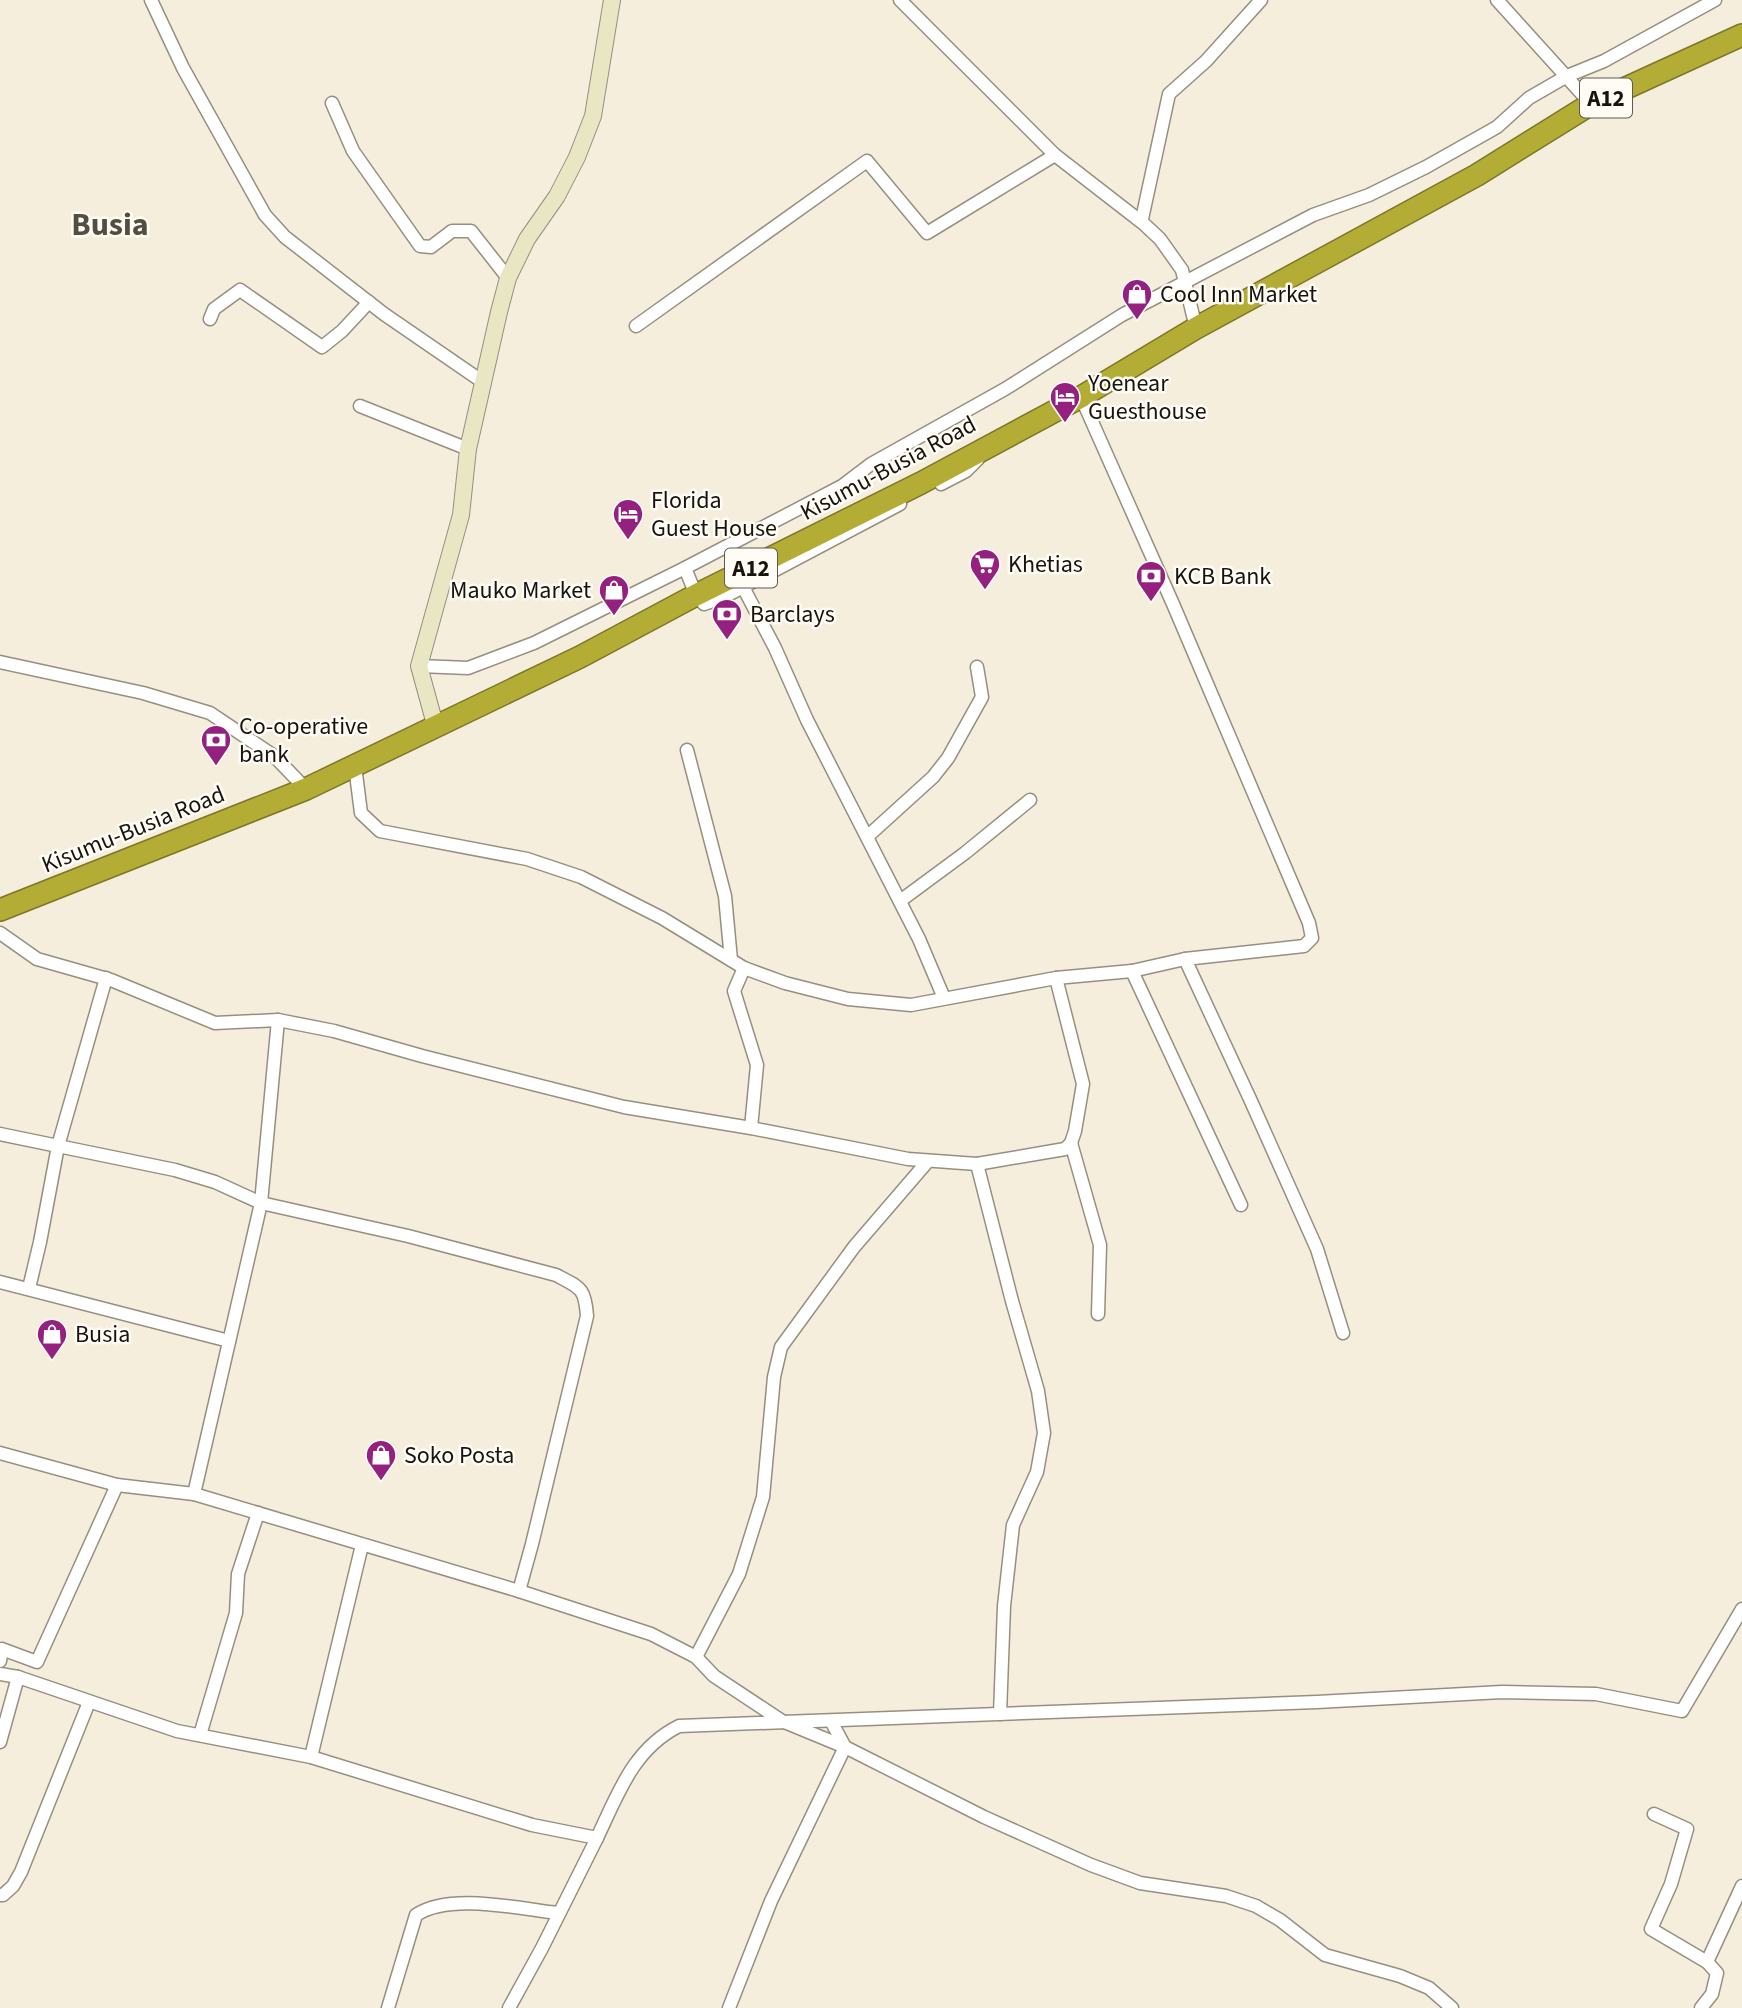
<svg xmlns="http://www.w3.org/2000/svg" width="1742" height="2008" viewBox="0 0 1742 2008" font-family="'Source Sans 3',sans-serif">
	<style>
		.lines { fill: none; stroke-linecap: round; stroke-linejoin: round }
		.street-casing { stroke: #968f80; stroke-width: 15 }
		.secondary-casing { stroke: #968f80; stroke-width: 18 }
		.highway-casing { stroke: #7c7728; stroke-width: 24 }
		.street { stroke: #fff; stroke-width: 12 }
		.secondary { stroke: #e8e6c3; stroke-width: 16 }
		.highway { stroke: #b3ad36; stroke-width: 21 }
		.labels { text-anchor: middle; stroke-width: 5; stroke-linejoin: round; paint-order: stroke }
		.shield { fill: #fffcf5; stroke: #5d5a54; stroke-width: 2 }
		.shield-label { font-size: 23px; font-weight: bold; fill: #17140f }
		.poi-label { font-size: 24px; fill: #17140f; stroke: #fffcf5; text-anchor: start }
		.street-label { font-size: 24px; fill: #17140f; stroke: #fffcf5 }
		.district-label { font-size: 32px; font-weight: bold; fill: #544e40; stroke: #fffcf5 }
	</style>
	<rect width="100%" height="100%" fill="#f6eedd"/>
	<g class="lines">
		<g class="street-casing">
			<g id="street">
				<path d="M151 0 183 68 265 215 285 237 384 314 483 382"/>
				<path d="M900 0 1055 155 1144 224 1160 239 1182 270 1196 328"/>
				<path d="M1497 0 1591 104"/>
				<path d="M332 103 353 151 420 246 431 247 452 231H471L508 278"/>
				<path d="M1142 219 1169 94 1206 61 1261 0"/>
				<path d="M210 319 214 309 240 290 322 347 342 331 369 302"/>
				<path d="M636 326 867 161 927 233 1055 155"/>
				<path d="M360 406 468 449"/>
				<path d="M941 484 966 471 978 459"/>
				<path d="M900 504 724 597 704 604 696 595 685 568 842 486 871 464 1005 389 1122 315 1313 215 1369 195 1426 167 1497 127 1529 98 1567 76 1604 61 1715 0"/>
				<path d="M743 587 775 648 807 720 919 939 944 998"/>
				<path d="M0 662 143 693 210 713 274 756 306 789"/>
				<path d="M419 666 468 668 534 643 685 568"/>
				<path d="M687 750 725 896 731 960"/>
				<path d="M355 766 361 813 380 831 527 859 581 877 662 918 744 968 785 983 848 999 911 1005 1056 978 1132 971 1185 959 1304 946 1312 938 1309 923 1173 604 1081 397"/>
				<path d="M868 836 933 777 948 758 982 697 977 667"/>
				<path d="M900 901 965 853 1030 800"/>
				<path d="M0 933 37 959 111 980 215 1023 278 1020 334 1031 422 1056 624 1107 751 1128 908 1159 977 1164 1065 1149 1071 1143 1075 1131 1083 1084 1056 978"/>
				<path d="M1185 959 1250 1099 1317 1249 1343 1333"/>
				<path d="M744 968 734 991 757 1065 751 1128"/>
				<path d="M1132 971 1241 1205"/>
				<path d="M0 1134 58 1146 106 978"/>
				<path d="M1071 1143 1100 1245 1098 1314"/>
				<path d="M977 1164 1012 1301 1038 1391 1044 1433 1037 1472 1013 1525 1004 1606 1000 1714"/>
				<path d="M0 1282 229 1341"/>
				<path d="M29 1288 40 1242 58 1146 175 1170 215 1182 261 1203 408 1236 556 1275C581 1288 585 1288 587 1316L532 1544 519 1591"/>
				<path d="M0 1453 117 1485 194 1494 519 1591 651 1634 696 1657 714 1676 782 1721 845 1747 984 1817 1091 1865 1140 1883 1226 1896 1256 1906 1280 1920 1325 1955 1400 1976 1429 1988 1452 2008"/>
				<path d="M194 1494 261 1203 278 1020"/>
				<path d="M696 1657 739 1574 763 1497 774 1377 781 1347 854 1247 928 1161"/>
				<path d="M0 1661 2 1649 37 1662 117 1485"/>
				<path d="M0 1674 18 1677 177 1731 311 1757 532 1825 597 1838C618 1794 633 1749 679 1726L1317 1702 1502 1692 1596 1694 1682 1711 1742 1609"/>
				<path d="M200 1735 236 1613 238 1574 258 1513"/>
				<path d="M0 1742 18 1677"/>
				<path d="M311 1757 362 1545"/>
				<path d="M1654 1814 1687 1829 1671 1884 1651 1929 1707 1962 1717 1973 1712 1994 1701 2008"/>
				<path d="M0 1895H3L13 1886 21 1872 89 1702"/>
				<path d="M1707 1962 1742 1886"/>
				<path d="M388 2008 416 1915C450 1892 520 1909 558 1913"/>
				<path d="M509 2008 542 1948 597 1838"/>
				<path d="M729 2008 771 1901 845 1747 831 1721"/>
			</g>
		</g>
		<g class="secondary-casing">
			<path id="secondary" d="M436 728 419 666 461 515 468 449 499 312 508 278 527 239 557 196 577 157 593 116 612 0"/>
		</g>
		<g class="highway-casing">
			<path id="highway" d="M0 910 306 789 580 657 696 595 921 483 1081 397 1196 328 1477 175 1591 104 1742 35"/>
		</g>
		<use href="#street" class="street"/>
		<use href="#secondary" class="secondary"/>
		<use href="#highway" class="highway"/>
	</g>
	<defs>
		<g id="shop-pin" transform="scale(1.575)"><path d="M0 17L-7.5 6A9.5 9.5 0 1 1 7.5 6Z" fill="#94207f" stroke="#fffcf5"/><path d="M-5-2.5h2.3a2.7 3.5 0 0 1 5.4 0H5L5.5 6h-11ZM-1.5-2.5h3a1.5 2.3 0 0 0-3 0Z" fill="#fff"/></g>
		<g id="hotel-pin" transform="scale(1.575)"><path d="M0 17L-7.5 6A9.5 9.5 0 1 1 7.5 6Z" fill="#94207f" stroke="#fffcf5"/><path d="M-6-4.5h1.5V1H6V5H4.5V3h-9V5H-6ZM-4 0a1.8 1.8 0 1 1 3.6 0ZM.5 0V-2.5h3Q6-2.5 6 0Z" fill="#fff"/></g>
		<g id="supermarket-pin" transform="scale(1.575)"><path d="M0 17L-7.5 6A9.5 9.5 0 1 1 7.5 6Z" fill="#94207f" stroke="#fffcf5"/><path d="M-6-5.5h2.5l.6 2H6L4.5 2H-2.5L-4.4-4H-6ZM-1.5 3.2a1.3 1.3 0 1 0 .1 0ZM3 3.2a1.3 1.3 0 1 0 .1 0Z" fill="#fff"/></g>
		<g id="bank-pin" transform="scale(1.575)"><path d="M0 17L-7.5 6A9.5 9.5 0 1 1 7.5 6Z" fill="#94207f" stroke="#fffcf5"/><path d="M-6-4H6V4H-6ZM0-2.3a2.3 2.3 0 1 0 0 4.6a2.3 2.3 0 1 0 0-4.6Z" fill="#fff"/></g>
	</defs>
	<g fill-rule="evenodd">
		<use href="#shop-pin" x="1137" y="294"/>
		<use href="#hotel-pin" x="1065" y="397"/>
		<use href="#hotel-pin" x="628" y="514"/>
		<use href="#supermarket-pin" x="985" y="564"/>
		<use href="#bank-pin" x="1151" y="576"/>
		<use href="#shop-pin" x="614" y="590"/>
		<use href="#bank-pin" x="727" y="614"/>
		<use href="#bank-pin" x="216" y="740"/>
		<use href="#shop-pin" x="52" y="1334"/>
		<use href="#shop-pin" x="381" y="1455"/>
	</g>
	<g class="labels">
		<g class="shield">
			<rect x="1580" y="78.5" width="52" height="39" rx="5"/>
			<rect x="725" y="548.5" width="52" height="39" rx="5"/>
		</g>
		<g class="shield-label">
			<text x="1606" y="106">A12</text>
			<text x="751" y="576">A12</text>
		</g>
		<g class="poi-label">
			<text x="1160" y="302">Cool Inn Market</text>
			<text x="1088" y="391">Yoenear<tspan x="1088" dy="28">Guesthouse</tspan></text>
			<text x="651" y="508">Florida<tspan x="651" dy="28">Guest House</tspan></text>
			<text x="1008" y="572">Khetias</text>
			<text x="1174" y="584">KCB Bank</text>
			<text x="591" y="598" text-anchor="end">Mauko Market</text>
			<text x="750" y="622">Barclays</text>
			<text x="239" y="734">Co-operative<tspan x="239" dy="28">bank</tspan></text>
			<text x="75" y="1342">Busia</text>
			<text x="404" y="1463">Soko Posta</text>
		</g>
		<g class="street-label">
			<text transform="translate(888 468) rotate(-28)" y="8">Kisumu-Busia Road</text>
			<text transform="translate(133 829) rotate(-22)" y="8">Kisumu-Busia Road</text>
		</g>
		<g class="district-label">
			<text x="110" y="235">Busia</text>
		</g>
	</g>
</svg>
